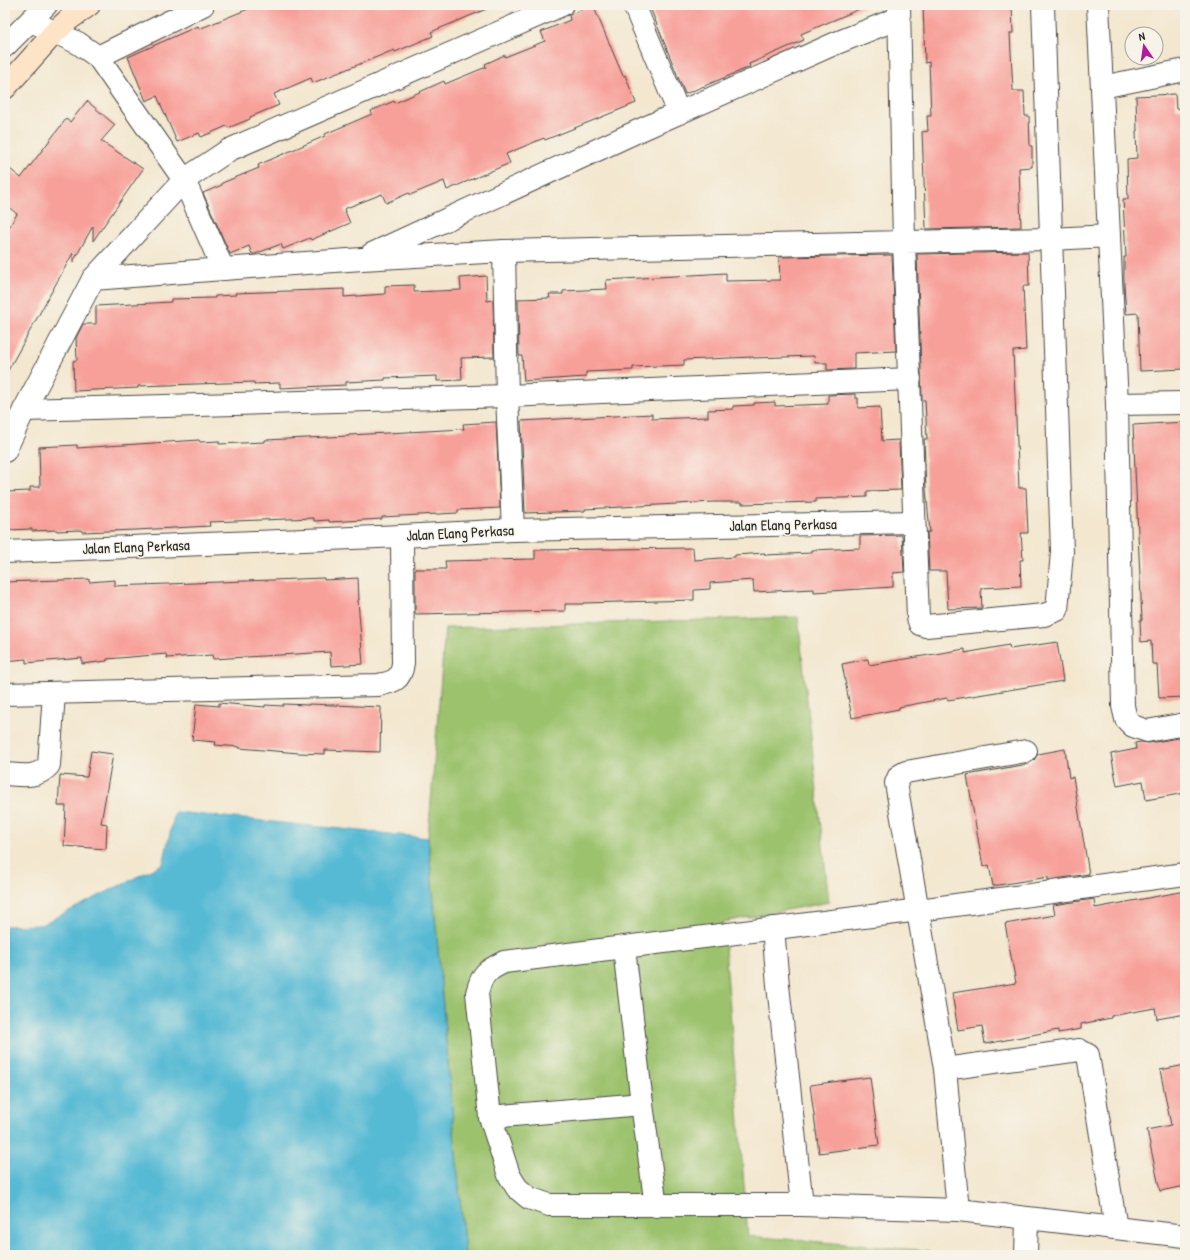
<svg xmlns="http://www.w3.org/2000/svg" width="1190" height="1260" viewBox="0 0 1190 1260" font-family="'Patrick Hand',sans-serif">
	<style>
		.green { fill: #9cc26d; stroke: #64764c }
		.water { fill: #56bad4; stroke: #407280 }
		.building { fill: #f7a09a }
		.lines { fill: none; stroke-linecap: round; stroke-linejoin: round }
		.street-casing { stroke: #494744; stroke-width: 24 }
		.secondary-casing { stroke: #494744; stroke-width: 24 }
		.street { stroke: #fff; stroke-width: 22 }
		.secondary { stroke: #fee4c6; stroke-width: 22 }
		.labels { text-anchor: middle; stroke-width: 3; stroke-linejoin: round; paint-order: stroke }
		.street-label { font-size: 15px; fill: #2b2b2b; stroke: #f7f3e8 }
	</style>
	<rect width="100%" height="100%" fill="#f7f3e8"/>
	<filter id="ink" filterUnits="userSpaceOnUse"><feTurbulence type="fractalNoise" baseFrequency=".025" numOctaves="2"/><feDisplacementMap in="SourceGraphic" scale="8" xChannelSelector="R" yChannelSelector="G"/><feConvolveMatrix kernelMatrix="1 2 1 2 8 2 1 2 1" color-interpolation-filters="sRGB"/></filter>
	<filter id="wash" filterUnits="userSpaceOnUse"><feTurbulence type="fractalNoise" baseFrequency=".012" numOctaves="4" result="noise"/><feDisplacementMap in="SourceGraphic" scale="16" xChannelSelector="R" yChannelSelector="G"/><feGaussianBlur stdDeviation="0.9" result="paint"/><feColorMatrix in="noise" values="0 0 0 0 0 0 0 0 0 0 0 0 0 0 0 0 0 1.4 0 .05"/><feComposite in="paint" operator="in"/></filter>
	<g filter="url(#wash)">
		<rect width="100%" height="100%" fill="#f3e7cf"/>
		<path class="green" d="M798 617 829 902 723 922 748 1236 930 1251V1255H465L428 838 445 628Z"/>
		<path class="water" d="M175 812 428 838 465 1255H5V926L41 925 163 864Z"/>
		<g id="blocks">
			<g class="building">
				<path d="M258 5H496L431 32 433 36 395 52 394 50 313 83 311 78 274 94 279 105 250 117V119L228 128 227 126 201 137 199 133 177 142 157 96 146 101 128 57 198 26 199 29Z"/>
				<path d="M593 5 623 76 625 75 636 103 545 140 544 138 506 154 510 163 447 190 444 181 410 195 409 193 386 203 382 194 344 209 350 223 311 240 310 238 283 249 281 244 255 254H252L249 246 230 254 203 193 222 185V183L259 168 258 165 325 136V134L372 114 371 111 394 101 395 103 444 81 445 84 486 67 485 64 505 55V57L545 41 541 32 570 20 569 15Z"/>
				<path d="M649 5H869L801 34 804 40 749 64 750 67 685 94Z"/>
				<path d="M923 5H1012L1013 33H1010L1013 91H1024L1025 116H1029L1030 146H1032V167L1019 168 1021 227 926 229 922 132 928 131 927 116H931L929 62 925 63Z"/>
				<path d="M1175 94 1176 109 1185 108V369L1140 371 1138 313 1126 314 1124 284V257H1126L1123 199H1128L1127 159 1137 158 1136 131H1137L1136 96Z"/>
				<path d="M87 101 115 125 101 141 143 169 93 241V226L73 262V253L5 376V234L17 214 5 204V165L21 178 66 119 70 122Z"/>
				<path d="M1028 252 1029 286H1023L1026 350 1013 351 1019 488H1026L1028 533H1021L1023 560H1020L1021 586 981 588 982 608 948 609 946 571H929L927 532H930L926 489 924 439H927L925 400H922L917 254Z"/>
				<path d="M892 255 896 351 854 353V369L827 370V363H815L814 356 753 358V357L684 360V365L633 367V370L586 372V377L524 381 522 356H519L518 299 550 298 549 294H563V291L607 289 606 280 726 273V281L780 280 779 257Z"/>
				<path d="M486 276 487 301 493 300 494 357 461 358 462 380 437 381V376L385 378V380L346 382V385L280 388V383L254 384V382L138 386V388L74 391 73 361 77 360 76 338 83 324H96V306L171 302V299L215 298V296L236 295 235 293 344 289V297L385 294V286L414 285V292L461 290 460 278Z"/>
				<path d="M855 394V398H858V408L880 407 882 441 899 440 901 490 867 491V497L816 499V502L742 504V502H713L585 509V511L525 513 521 421 652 414V419L708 417V410L733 409V406L754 405V403L775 402V406L828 404V395Z"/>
				<path d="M496 422 500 508 458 510V513L382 517V519L329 522V520L314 521V518L209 522 210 526 136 530 82 532 81 530 57 531V530L32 531V529L8 530 7 492 30 491V487H40L39 447 77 445V448L199 440 200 442 219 441V444L265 442V440L349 436V435L464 429 463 424Z"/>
				<path d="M1185 422V697L1159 698 1157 664H1152L1151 641 1141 642 1140 620H1142L1133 425Z"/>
				<path d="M902 535 904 572 893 573V587L814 592V589L754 592 753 580 710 583V589L694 590V600L583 603V604H565V611L415 614V569H446L445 561 535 559V550L693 548 694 560 735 557V555L765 553V555L812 553V550L860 548V536Z"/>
				<path d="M324 578V580L358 578 359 600H358L363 664 331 666 330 652 213 659 212 655 167 658 166 654 107 659V661L82 664V658L26 663V659L5 661V582L89 579V582L115 580V586Z"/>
				<path d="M1057 642 1063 681 948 700 947 698 899 707V709L852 718 842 664 868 659 869 665 965 649V653L1009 645 1010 649Z"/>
				<path d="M219 703 265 707V705L283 706V704L309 705V704L381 707 380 752 325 750V754L299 753 239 748 240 747 215 745 216 742 192 740 196 704 219 706Z"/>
				<path d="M1185 737V793L1146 800 1143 781 1117 786 1111 754 1136 749 1135 743 1141 742 1149 743Z"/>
				<path d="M1065 749 1069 778 1073 777 1089 874 1048 880V877L993 886 989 865 983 867 967 775 1028 764 1034 760 1038 754Z"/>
				<path d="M91 751 113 754 101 823 107 824 106 849 64 846 66 806H58L60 775 87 777Z"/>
				<path d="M1185 891V1014L1157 1019 1155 1008 1111 1016V1018L1081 1024V1029L1058 1033V1030L985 1044 982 1026 958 1030 952 993 1016 983 1005 924 1055 915 1053 905 1094 899 1095 908Z"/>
				<path d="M1185 1065V1186L1160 1191 1147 1130 1171 1125 1160 1070Z"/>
				<path d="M870 1077 879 1145 819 1153 810 1085Z"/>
			</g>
		</g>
	</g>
	<g filter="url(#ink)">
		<use href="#blocks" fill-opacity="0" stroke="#494744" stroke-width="1"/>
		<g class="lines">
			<g class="street-casing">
				<g id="street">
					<path d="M634 5 679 113"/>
					<path d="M1043 5 1062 552 1057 610 1044 615 926 626 920 624 918 618 904 242 1051 239 1109 236 1117 404"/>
					<path d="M1098 5 1109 236"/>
					<path d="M5 46 46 5"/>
					<path d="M98 57 203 5"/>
					<path d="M1102 87 1185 70"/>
					<path d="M504 251 507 396 513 530"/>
					<path d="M372 254 638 131 834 44 899 18"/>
					<path d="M223 269 362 259 504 251 904 242 899 5"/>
					<path d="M93 279 223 269 184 180 229 150 562 5"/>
					<path d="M1185 403 1117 404 1123 706 1126 719 1133 726 1147 731 1185 724"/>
					<path d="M24 410 507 396 910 379"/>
					<path d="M5 451 24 410 93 279 184 180 98 57 78 43 31 21"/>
					<path d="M5 552 402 536 513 530 914 522"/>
					<path d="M5 694 378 685C394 682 401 680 403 663L402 536"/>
					<path d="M5 774C21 775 37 779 49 765L54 693"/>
					<path d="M1185 874 919 910 504 962C486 971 482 973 477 993L490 1117 509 1175 517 1188 529 1198 549 1205H802L958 1210 1185 1236"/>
					<path d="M773 928 778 985 802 1205"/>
					<path d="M624 948 642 1104 656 1206"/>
					<path d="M945 1069 1079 1050 1088 1055 1116 1228"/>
					<path d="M490 1117 642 1104"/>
					<path d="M958 1210 945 1069 896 783 899 776 906 772 1026 751"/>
					<path d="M1026 1255 1027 1219"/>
				</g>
			</g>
			<g class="secondary-casing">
				<path id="secondary" d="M5 88 55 32 68 20 89 5"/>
			</g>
			<use href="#street" class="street"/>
			<use href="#secondary" class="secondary"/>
		</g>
	</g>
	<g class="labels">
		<g class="street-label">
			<text transform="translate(783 525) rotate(-1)" y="5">Jalan Elang Perkasa</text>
			<text transform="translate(460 533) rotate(-3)" y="5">Jalan Elang Perkasa</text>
			<text transform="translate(136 547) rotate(-2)" y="5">Jalan Elang Perkasa</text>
		</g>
	</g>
	<rect width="1190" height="1260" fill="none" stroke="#f7f3e8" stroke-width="20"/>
	<g transform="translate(1144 46) rotate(347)"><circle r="19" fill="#f7f3e8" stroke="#a5a39c"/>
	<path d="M0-3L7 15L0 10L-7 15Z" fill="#b5179e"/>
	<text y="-6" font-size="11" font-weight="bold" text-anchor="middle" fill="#2b2b2b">N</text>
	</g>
</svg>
